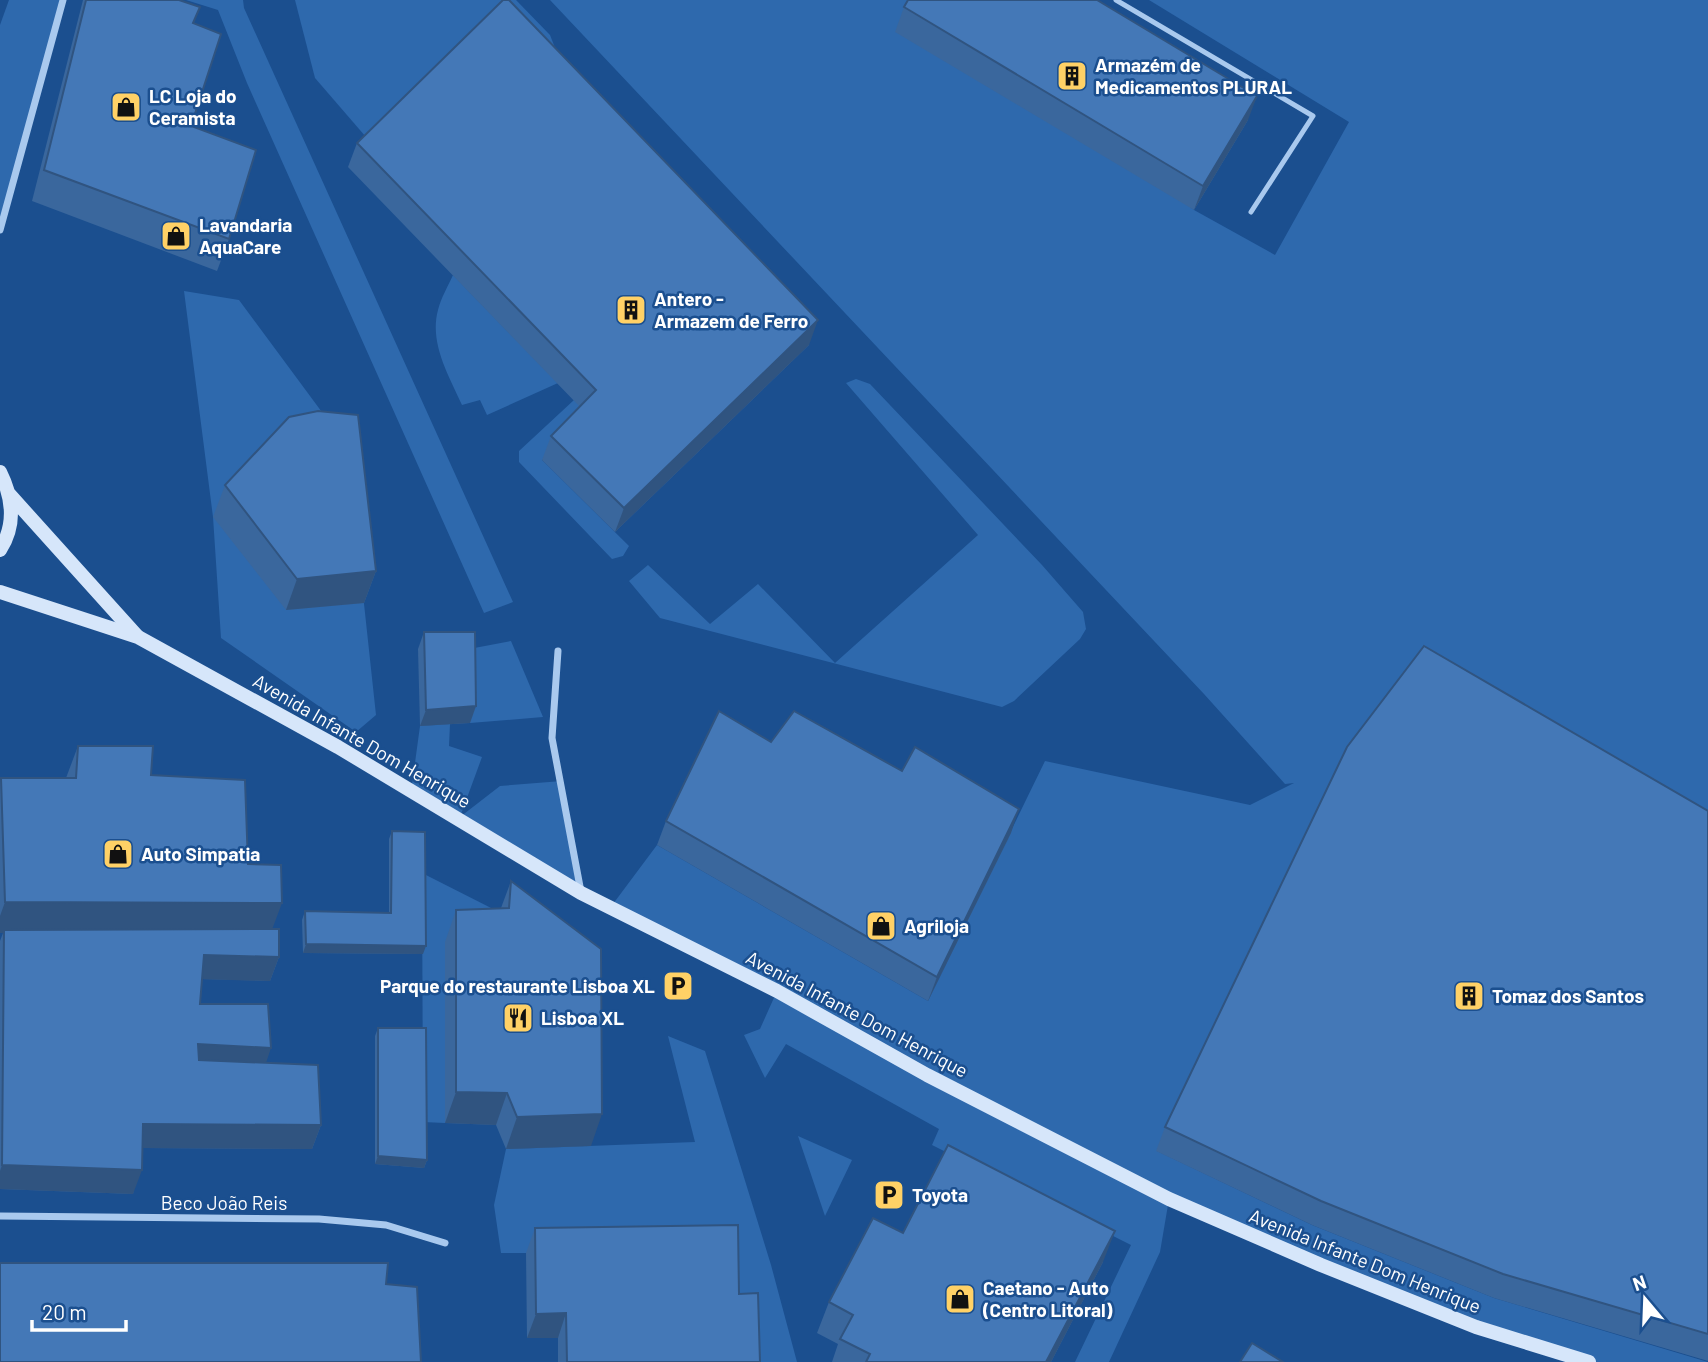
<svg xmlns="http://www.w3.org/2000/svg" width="1708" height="1362" viewBox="0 0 1708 1362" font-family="Barlow,sans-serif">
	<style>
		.green { fill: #2e69ad }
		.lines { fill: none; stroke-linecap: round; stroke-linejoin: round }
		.service { stroke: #a9c9ee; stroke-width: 5 }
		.minor { stroke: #a9c9ee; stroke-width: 7 }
		.secondary { stroke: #d6e6fa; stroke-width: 14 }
		.wall { fill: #3a679d }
		.shaded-wall { fill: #305480 }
		.building { fill: #4478b7; stroke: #305480; stroke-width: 2 }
		.labels { text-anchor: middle; stroke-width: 5; stroke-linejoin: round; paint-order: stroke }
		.poi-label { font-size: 19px; font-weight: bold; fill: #fff; stroke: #1b4f8f; text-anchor: start }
		.street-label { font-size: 19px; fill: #fff; stroke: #1b4f8f }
	</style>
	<rect width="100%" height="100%" fill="#1b4f8f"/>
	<g class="green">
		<path d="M9 0H63L0 230V25Z"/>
		<path d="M186 0H243L244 8 513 602 484 613 247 83 218 10Z"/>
		<path d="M295 0H516L550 35 561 63 372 144 315 78Z"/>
		<path d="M550 0H914L1194 210 1275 255 1349 122 1149 0H1708V841L1157 1151 1312 1225 1494 1298 1708 1362H1589L1476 1327 1169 1199 1160 1252 1109 1362H1075L1131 1245 932 1145 939 1129 786 1044 765 1078 744 1035 760 1029 777 991 610 908 657 845 928 1001 1045 761 1250 805 1294 783 1285 784 1204 694Z"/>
		<path d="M453 275 558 383 487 415 480 400 462 405C449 376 429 343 438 310 441 298 448 286 453 275Z"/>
		<path d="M184 291 239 300 347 446 376 715 356 732 221 638 213 517Z"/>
		<path d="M856 379 870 384 1042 565 1083 612 1086 629 1080 639 1014 701 1002 707 660 618 629 581 648 565 710 624 758 584 835 663 978 535 846 383Z"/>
		<path d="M574 400 588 414 542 460 629 546 623 556 612 559 519 462V451Z"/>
		<path d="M511 641 543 717 470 723 469 649Z"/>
		<path d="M450 724 449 746 482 757 460 817 500 786 562 781 581 893 411 792 420 726Z"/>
		<path d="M422 873 499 912 445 1123 423 1122Z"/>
		<path d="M668 1036 705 1051 771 1265 797 1362H750L526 1253H501L494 1205 506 1149 695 1142Z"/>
		<path d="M798 1136 852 1160 825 1216Z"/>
	</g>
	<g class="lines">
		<path class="service" d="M1116 0 1313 116 1251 212"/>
		<g class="minor">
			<path d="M0 230 63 0"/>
			<path d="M558 651 552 738 581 892"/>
			<path d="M0 1216 319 1219 386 1225 445 1243"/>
		</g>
		<g class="secondary">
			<path d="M0 472C13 498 16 525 0 550"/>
			<path d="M10 495 137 636"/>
			<path d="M0 592 138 637 338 747 581 893 777 991 927 1075 1169 1199 1321 1265 1476 1327 1589 1362"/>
		</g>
	</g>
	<g class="wall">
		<path d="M83 0H179L193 24 191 126 229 239 217 271 32 201Z"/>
		<path d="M904 7 1248 120 1194 210 895 32Z"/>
		<path d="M357 143 809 345 615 532 542 460 551 436 580 407 348 167Z"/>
		<path d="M225 485 376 571 364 603 286 610 213 517Z"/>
		<path d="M424 632 476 706 470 723 420 726 418 649Z"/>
		<path d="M771 742 1011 833 928 1001 657 845 666 821Z"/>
		<path d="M78 746 151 775 248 864 272 929 279 957 270 981 202 979 200 1004 266 1063 321 1125 312 1149 143 1148 133 1194 0 1189V941L3 933H0V781L1 778H66Z"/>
		<path d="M1708 811V1361L1494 1298 1312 1225 1156 1151 1165 1127Z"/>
		<path d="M392 831 423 954 303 953 302 920 305 911 389 913V839Z"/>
		<path d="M511 881 591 1146 506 1149 496 1125 445 1123V942L456 910 501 908Z"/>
		<path d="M378 1028 427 1160 424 1168 375 1164V1036Z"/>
		<path d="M535 1228 739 1294 760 1362H558V1338H527L526 1253Z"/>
		<path d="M903 1233 1103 1262 1051 1362H832L838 1344 817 1333 829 1302Z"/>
	</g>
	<g class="shaded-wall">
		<path d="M1257 96 1248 120 1194 210 1203 186Z"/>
		<path d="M818 320 809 345 615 532 624 508Z"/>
		<path d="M376 571 364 603 286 610 297 579Z"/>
		<path d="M476 706 470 723 420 726 426 710Z"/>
		<path d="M1019 809 1011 833 928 1001 937 977Z"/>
		<path d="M5 902 282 903 270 935 4 930 3 933H0V916Z"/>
		<path d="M306 944 426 946 423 954 303 953Z"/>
		<path d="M204 955 279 957 270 981 195 979Z"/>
		<path d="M198 1044 271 1048 263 1072 189 1068Z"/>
		<path d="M456 1092 507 1093 496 1125 445 1123Z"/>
		<path d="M602 1114 591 1146 506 1149 517 1117Z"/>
		<path d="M143 1124 321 1125 312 1149 135 1148Z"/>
		<path d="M378 1156 427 1160 424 1168 375 1164Z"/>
		<path d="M2 1165 142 1170 133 1194 0 1189V1171Z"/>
		<path d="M1115 1231 1103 1262 1051 1362H1046Z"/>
		<path d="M566 1313 558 1338H527L536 1314Z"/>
	</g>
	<g class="building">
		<path d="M86 0H179L200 7 193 23 221 34 191 126 256 150 229 239 44 170Z"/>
		<path d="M503 0H509L818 320 624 508 551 436 596 390 357 143Z"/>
		<path d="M908 0H1097L1257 96 1203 186 904 7Z"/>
		<path d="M318 411 358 415 376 571 297 579 225 485 289 417Z"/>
		<path d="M424 632H475L476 706 426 710Z"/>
		<path d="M1424 646 1708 811V1334L1503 1274 1321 1201 1165 1127 1347 747Z"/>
		<path d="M719 711 771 742 794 711 902 771 915 747 1019 809 937 977 666 821Z"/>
		<path d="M78 746H153L151 775 245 780 248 864 281 865 282 903 5 902 1 778H76Z"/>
		<path d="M392 831 425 832 426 946 306 944 305 911 391 913Z"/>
		<path d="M511 881 601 949 602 1114 517 1117 507 1093 456 1092V910L509 908Z"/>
		<path d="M279 929V957L204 955 200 1004H268L271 1048 198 1044 199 1060 318 1065 321 1125 143 1124 142 1170 2 1165 4 930Z"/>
		<path d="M378 1028H426L427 1160 378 1156Z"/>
		<path d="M948 1145 1115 1231 1046 1362H866L870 1354 840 1339 853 1315 829 1302 873 1218 903 1233Z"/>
		<path d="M738 1225 739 1294 758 1293 760 1362H567L566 1313 536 1314 535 1228Z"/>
		<path d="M0 1263H388L386 1284 417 1287 421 1362H0Z"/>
		<path d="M1252 1343 1283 1362H1240Z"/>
	</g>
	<defs>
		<g id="building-square" transform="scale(1.575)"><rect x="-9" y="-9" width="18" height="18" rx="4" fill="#ffd166" stroke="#1b4f8f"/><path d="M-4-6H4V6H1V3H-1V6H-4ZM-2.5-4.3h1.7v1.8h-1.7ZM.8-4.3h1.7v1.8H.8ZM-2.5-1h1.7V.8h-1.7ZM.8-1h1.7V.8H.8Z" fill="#111"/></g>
		<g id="shop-square" transform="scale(1.575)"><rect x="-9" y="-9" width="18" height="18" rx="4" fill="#ffd166" stroke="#1b4f8f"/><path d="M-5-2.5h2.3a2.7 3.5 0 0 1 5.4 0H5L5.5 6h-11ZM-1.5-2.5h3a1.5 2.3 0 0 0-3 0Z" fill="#111"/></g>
		<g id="parking-square" transform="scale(1.575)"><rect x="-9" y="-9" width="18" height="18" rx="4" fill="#ffd166" stroke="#1b4f8f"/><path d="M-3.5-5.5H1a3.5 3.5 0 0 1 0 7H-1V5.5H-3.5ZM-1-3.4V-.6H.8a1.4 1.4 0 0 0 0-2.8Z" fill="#111"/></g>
		<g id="restaurant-square" transform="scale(1.575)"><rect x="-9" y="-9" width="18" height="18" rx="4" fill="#ffd166" stroke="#1b4f8f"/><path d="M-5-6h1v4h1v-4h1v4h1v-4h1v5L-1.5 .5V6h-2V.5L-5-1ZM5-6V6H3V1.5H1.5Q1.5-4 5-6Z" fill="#111"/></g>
	</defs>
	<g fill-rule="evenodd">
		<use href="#building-square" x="1072" y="76"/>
		<use href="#shop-square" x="126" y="107"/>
		<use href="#shop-square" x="176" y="236"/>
		<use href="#building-square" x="631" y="310"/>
		<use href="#shop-square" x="118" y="854"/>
		<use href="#shop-square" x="881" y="926"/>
		<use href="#parking-square" x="678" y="986"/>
		<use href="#building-square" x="1469" y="996"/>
		<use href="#restaurant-square" x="518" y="1018"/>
		<use href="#parking-square" x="889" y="1195"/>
		<use href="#shop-square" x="960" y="1299"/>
	</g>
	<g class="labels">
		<g class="poi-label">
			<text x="1095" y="72">Armazém de<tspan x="1095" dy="22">Medicamentos PLURAL</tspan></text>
			<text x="149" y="103">LC Loja do<tspan x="149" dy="22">Ceramista</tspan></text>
			<text x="199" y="232">Lavandaria<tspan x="199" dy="22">AquaCare</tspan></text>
			<text x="654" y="306">Antero -<tspan x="654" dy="22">Armazem de Ferro</tspan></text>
			<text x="141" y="861">Auto Simpatia</text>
			<text x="904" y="933">Agriloja</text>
			<text x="655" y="993" text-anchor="end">Parque do restaurante Lisboa XL</text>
			<text x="1492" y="1003">Tomaz dos Santos</text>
			<text x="541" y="1025">Lisboa XL</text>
			<text x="912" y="1202">Toyota</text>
			<text x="983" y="1295">Caetano - Auto<tspan x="983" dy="22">(Centro Litoral)</tspan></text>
		</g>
		<g class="street-label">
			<text transform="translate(362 741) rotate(30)" y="7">Avenida Infante Dom Henrique</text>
			<text transform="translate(857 1014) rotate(28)" y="7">Avenida Infante Dom Henrique</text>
			<text x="224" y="1210">Beco João Reis</text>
			<text transform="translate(1365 1261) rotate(22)" y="7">Avenida Infante Dom Henrique</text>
		</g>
	</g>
	<g transform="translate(1645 1299) rotate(341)" stroke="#1b4f8f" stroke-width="5" paint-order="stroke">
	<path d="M0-5L12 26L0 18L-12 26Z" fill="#ffffff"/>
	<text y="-10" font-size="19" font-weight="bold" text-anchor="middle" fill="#ffffff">N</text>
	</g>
	<path d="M32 1320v10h94v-10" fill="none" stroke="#ffffff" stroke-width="3.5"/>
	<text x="42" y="1320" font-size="21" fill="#ffffff" stroke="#1b4f8f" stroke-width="5" paint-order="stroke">20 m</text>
</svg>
